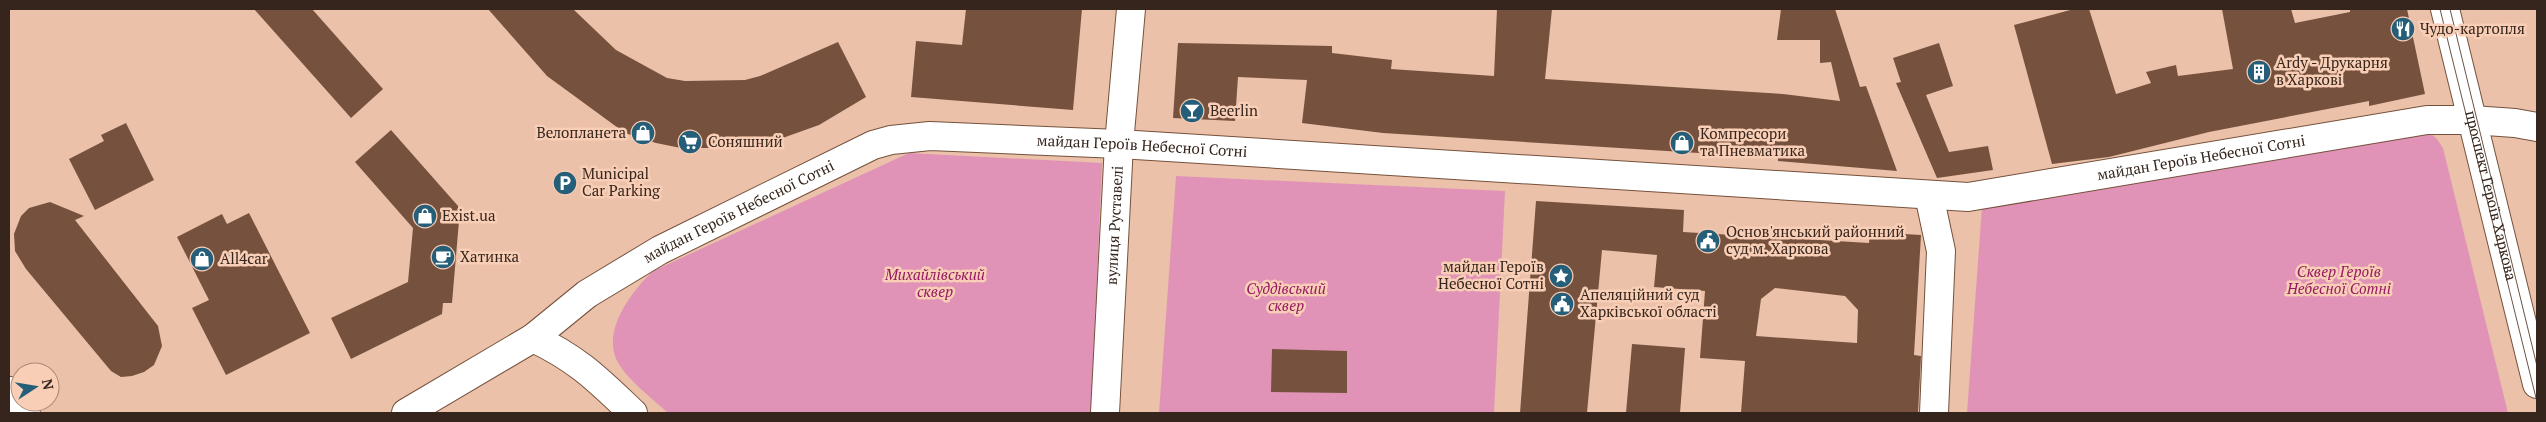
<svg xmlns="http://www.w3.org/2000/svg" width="2546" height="422" viewBox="0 0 2546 422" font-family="'PT Serif',serif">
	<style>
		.green { fill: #e093b7 }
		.building { fill: #76523e; fill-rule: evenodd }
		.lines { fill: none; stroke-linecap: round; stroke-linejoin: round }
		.tertiary-casing { stroke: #75513c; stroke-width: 30 }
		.secondary-casing { stroke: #75513c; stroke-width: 30 }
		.primary-casing { stroke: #75513c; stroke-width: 30 }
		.tertiary { stroke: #fff; stroke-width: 28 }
		.secondary { stroke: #fff; stroke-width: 28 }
		.primary { stroke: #fff; stroke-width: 28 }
		.tram { stroke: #6a5345; stroke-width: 1 }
		.labels { text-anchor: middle; stroke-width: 5; stroke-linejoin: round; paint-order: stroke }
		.poi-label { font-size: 15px; fill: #35251c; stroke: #f9ceb6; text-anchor: start }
		.street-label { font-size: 15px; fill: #35251c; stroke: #f9ceb6 }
		.park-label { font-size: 15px; font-style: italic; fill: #951962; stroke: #f9ceb6 }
	</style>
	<rect width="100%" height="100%" fill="#ebc1aa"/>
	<g class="green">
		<path d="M2430 133 2437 139 2443 148 2508 413H1967L1982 207Z"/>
		<path d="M909 153 1102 163 1091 413H668C653 399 621 375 615 356 605 326 633 290 653 271Z"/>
		<path d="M1176 176 1505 191 1494 413H1159Z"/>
	</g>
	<g class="building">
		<path d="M254 9H312L383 89 351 118Z"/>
		<path d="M488 9H573L616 50 667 78 685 81 745 80 760 76 838 42 866 97 819 125 777 140 739 148H681L656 143 625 133 547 76Z"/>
		<path d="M966 9H1082L1073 110 911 97 916 41 962 45Z"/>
		<path d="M1497 9H1552L1545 79 1783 94 1840 101 1831 62 1820 63V40H1777L1781 9H1835L1860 87 1866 86 1897 171 1778 161V158L1383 133 1302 123 1307 80 1238 77 1235 121 1173 118 1178 43 1332 46V53L1392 60 1391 69 1494 76Z"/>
		<path d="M2074 9H2089L2116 94 2151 83 2146 72 2176 65 2178 76 2233 69 2222 9H2291L2295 23 2350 12V9H2407L2425 94 2369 106V101L2209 132 2109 157 2052 164 2014 25Z"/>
		<path d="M1939 43 1953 86 1926 95 1949 152 1988 146 1993 170 1937 178 1896 83 1901 82 1893 58Z"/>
		<path d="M126 123 154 180 95 210 69 159 104 141 101 135Z"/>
		<path d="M391 130 458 206 459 221 452 303H443L442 314 351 359 331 318 408 282 413 228 355 162Z"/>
		<path d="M1536 201 1684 210 1683 232 1869 243 1870 232 1921 235 1914 355 1921 356 1918 413H1741L1745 361 1700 358 1705 291 1654 287 1657 255 1602 250 1587 413H1520ZM1775 288 1845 296 1858 310 1857 343 1756 336 1761 299Z"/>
		<path d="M50 202 84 216 75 220 158 326 162 346 154 365 144 372 132 376 121 377 111 371 26 269 15 251 14 234 21 216 29 208Z"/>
		<path d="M249 213 310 333 226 375 192 308 209 300 177 237 222 214 227 224Z"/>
		<path d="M1632 344 1685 348 1680 413H1626Z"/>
		<path d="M1272 349 1347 351V393L1271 392Z"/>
	</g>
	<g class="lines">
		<g class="tertiary-casing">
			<path id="tertiary" d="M2472 120 2515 123 2537 127"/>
		</g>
		<g class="secondary-casing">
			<g id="secondary">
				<path d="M1929 195 1941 251 1934 413"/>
				<path d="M533 338C578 359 598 380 633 413"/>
				<path d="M9 391 26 413"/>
				<path id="s1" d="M406 413 533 338 587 294 660 250 873 145 891 140 930 136 1119 144 1968 197 2427 120H2472"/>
				<path id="s2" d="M1105 413 1119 144 1131 9"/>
			</g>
		</g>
		<g class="primary-casing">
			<g id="primary">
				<path id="s3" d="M2445 9 2537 384"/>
			</g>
		</g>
		<use href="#tertiary" class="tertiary"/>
		<use href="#secondary" class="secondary"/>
		<use href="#primary" class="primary"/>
		<g class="tram">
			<path d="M2440 9 2537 402"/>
			<path d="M2450 9 2537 366"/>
		</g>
	</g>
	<defs>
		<g id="restaurant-disc" transform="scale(1.25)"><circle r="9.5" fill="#255e78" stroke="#f9ceb6"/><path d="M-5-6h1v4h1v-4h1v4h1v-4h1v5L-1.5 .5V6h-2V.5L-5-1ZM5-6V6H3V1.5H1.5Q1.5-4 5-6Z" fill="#fff"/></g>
		<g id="building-disc" transform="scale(1.25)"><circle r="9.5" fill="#255e78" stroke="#f9ceb6"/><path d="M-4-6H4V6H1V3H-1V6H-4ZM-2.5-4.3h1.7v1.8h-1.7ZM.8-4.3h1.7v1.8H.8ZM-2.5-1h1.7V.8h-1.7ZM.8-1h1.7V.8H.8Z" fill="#fff"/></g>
		<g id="bar-disc" transform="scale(1.25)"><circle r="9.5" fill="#255e78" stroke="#f9ceb6"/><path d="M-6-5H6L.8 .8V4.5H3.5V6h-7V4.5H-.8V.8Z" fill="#fff"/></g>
		<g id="shop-disc" transform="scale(1.25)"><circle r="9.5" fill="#255e78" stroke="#f9ceb6"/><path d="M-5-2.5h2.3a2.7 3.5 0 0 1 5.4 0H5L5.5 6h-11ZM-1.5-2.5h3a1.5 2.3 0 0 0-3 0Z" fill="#fff"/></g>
		<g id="supermarket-disc" transform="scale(1.25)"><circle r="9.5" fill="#255e78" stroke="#f9ceb6"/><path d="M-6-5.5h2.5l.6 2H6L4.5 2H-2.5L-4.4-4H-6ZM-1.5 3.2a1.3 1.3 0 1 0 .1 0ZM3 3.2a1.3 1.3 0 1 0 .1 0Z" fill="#fff"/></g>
		<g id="parking-disc" transform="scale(1.25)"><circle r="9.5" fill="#255e78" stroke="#f9ceb6"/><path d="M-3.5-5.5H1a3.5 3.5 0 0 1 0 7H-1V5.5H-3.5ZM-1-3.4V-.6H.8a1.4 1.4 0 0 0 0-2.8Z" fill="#fff"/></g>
		<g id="civic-disc" transform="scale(1.25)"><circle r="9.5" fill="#255e78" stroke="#f9ceb6"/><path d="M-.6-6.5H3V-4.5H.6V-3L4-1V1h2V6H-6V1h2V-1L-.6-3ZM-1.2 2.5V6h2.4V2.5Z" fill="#fff"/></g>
		<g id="cafe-disc" transform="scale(1.25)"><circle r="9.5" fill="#255e78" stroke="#f9ceb6"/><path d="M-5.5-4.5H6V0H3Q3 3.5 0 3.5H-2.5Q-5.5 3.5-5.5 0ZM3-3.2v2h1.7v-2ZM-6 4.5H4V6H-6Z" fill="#fff"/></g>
		<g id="sight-disc" transform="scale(1.25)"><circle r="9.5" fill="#255e78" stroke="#f9ceb6"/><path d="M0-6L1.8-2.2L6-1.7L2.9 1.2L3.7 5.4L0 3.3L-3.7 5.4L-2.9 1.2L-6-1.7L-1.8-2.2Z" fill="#fff"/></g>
	</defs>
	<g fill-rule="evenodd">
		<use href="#restaurant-disc" x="2403" y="29"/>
		<use href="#building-disc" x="2259" y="72"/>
		<use href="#bar-disc" x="1192" y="111"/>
		<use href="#shop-disc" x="643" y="133"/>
		<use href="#supermarket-disc" x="690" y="142"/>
		<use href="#shop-disc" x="1682" y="143"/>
		<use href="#parking-disc" x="565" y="183"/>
		<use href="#shop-disc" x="425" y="216"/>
		<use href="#civic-disc" x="1708" y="241"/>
		<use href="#cafe-disc" x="443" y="257"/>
		<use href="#shop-disc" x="202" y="259"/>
		<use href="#sight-disc" x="1561" y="276"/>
		<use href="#civic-disc" x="1562" y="304"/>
	</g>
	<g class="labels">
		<g class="poi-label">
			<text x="2420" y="34">Чудо-картопля</text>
			<text x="2276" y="68">Ardy - Друкарня<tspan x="2276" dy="17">в Харкові</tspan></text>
			<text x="1210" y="116">Beеrlin</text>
			<text x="626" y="138" text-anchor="end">Велопланета</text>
			<text x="1700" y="139">Компресори<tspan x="1700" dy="17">та Пневматика</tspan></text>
			<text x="708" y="147">Соняшний</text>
			<text x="582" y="179">Municipal<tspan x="582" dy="17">Car Parking</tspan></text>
			<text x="442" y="221">Exist.ua</text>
			<text x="1726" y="237">Основ'янський районний<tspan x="1726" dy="17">суд м. Харкова</tspan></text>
			<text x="460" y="262">Хатинка</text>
			<text x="220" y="264">All4car</text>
			<text x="1544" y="272" text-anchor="end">майдан Героїв<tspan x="1544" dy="17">Небесної Сотні</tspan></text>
			<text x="1580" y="300">Апеляційний суд<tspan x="1580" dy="17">Харківської області</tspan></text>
		</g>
		<g class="street-label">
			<text dy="5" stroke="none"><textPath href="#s1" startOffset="810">майдан Героїв Небесної Сотні</textPath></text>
			<text dy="5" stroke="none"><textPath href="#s1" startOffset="1874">майдан Героїв Небесної Сотні</textPath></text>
			<text dy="5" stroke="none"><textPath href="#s3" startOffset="192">проспект Героїв Харкова</textPath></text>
			<text dy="5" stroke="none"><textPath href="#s1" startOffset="390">майдан Героїв Небесної Сотні</textPath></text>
			<text dy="5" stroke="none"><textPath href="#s2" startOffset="188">вулиця Руставелі</textPath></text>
		</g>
		<g class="park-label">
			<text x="2339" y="277">Сквер Героїв<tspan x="2339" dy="17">Небесної Сотні</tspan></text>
			<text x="935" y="280">Михайлівський<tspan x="935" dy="17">сквер</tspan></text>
			<text x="1286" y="294">Суддівський<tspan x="1286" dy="17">сквер</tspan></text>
		</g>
	</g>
	<rect width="2546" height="422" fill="none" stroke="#35251c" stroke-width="20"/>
	<g transform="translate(35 387) rotate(78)"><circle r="24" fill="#f9ceb6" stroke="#ab8a78"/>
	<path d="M0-4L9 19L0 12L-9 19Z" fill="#255e78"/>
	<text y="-8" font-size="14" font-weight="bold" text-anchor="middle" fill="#35251c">N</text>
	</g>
</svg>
